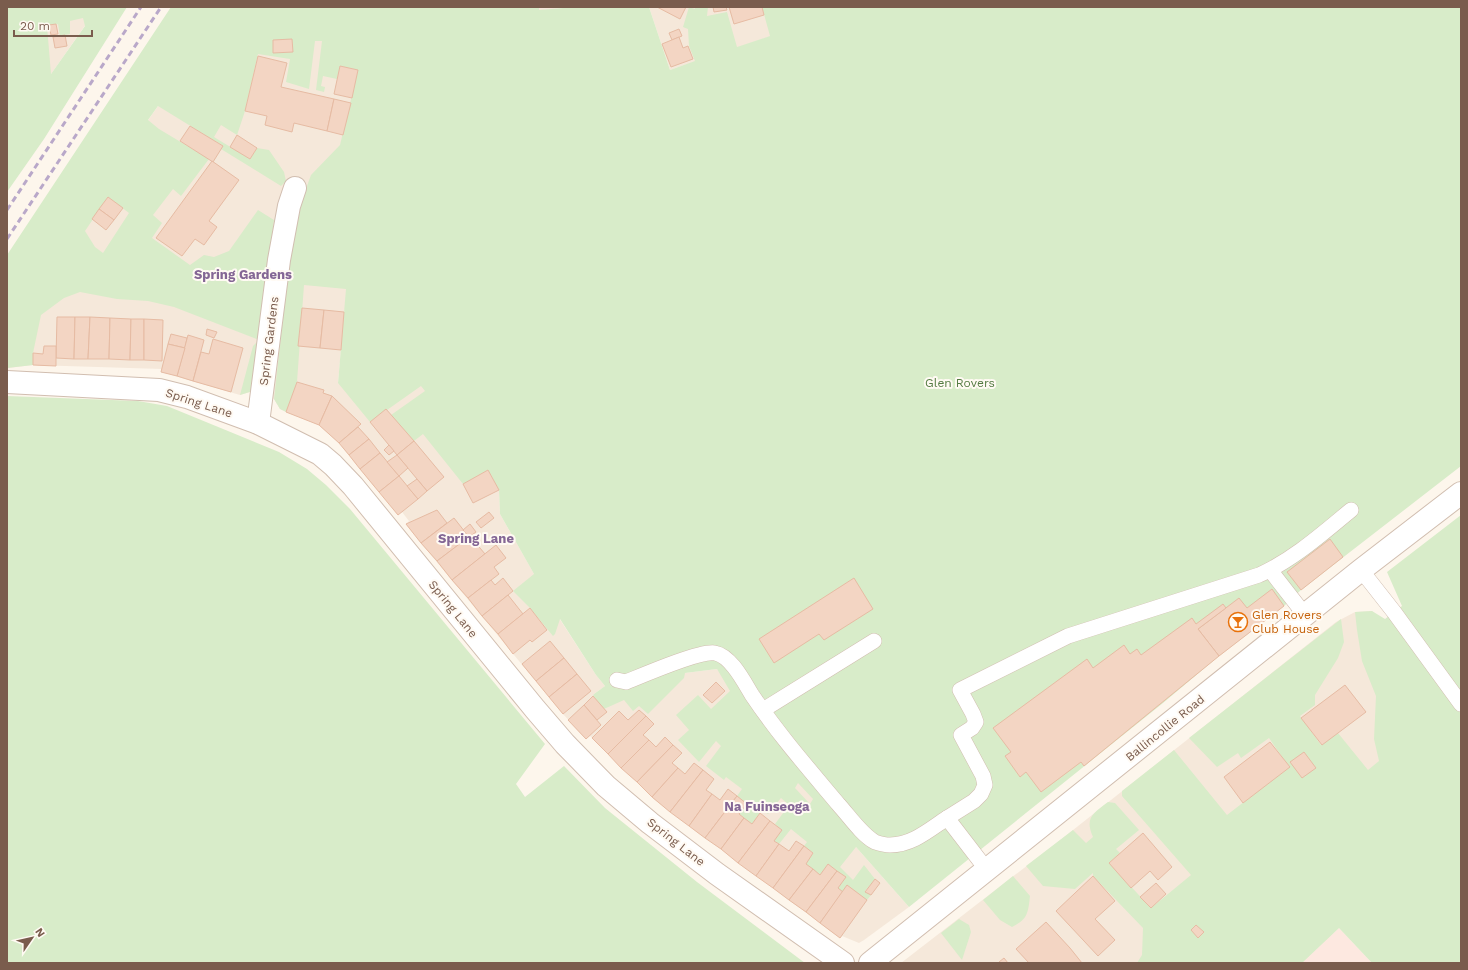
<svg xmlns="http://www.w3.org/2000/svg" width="1468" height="970" viewBox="0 0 1468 970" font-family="'Work Sans',sans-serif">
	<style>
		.residential { fill: #f5e8da }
		.commercial { fill: #fde8e0 }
		.green { fill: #d8ecc9; fill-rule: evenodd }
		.building { fill: #f3d5c3; stroke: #e6bba3 }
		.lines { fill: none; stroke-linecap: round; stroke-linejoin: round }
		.service-casing { stroke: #d1beb0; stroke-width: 16 }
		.minor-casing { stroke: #d1beb0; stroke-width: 24 }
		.tertiary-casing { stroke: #d1beb0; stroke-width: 24 }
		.service { stroke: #fff; stroke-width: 15 }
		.minor { stroke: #fff; stroke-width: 22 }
		.tertiary { stroke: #fff; stroke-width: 22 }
		.rail { stroke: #b9a8c9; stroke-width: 3; stroke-dasharray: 6 4; stroke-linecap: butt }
		.labels { text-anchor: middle; stroke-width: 4; stroke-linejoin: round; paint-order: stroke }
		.street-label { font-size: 12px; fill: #7a5c4d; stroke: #fffaf3 }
		.park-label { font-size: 12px; fill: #537a41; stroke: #fffaf3 }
		.food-label { font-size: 12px; fill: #c56008; stroke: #fffaf3; text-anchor: start }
		.neighbourhood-label { font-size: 13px; font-weight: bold; fill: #846695; stroke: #fffaf3 }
	</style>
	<rect width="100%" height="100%" fill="#fdf6ec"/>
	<g class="residential">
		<path d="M7 7H98L51 74Z"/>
		<path d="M245 7H575L372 26 338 382 424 354 499 490 500 514 559 618 596 675 605 686 594 694 604 709 617 702 685 673 717 669 856 847 909 907 864 940 859 943 842 936 840 938 655 800 590 736 586 739 563 714 421 543 406 524 409 521 402 512 379 492 339 443 319 425 280 409 274 399 253 391 240 395 161 372 162 369 33 365 8 368 9 337 31 284 201 46Z"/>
		<path d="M649 7H858L670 70Z"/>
		<path d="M1372 611 1415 666 1339 928 1302 963H901L1068 834 1336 622 1355 612Z"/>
	</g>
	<path class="commercial" d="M1339 928 1372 963H1302Z"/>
	<g class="green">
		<path d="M7 7H127L44 139 7 192ZM83 18 85 26 51 74 47 26 58 24 60 36 70 34V21Z"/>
		<path d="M171 7H539V10L575 7H649L670 70 695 61 689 46 688 29 683 27 689 7 695 9V7H708L707 16 727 12 737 47 770 36 762 7H1461V466L1301 590 1284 606 1219 656 1163 703 909 907 856 847 840 867 853 880 864 865 875 879 865 891 871 895 867 900 847 885 843 892 838 888 845 877 828 864 820 875 806 864 813 853 804 846 807 842 791 829 779 844 774 841 782 830 775 824 789 805 781 798 768 814 762 810 752 824 739 814 747 804 737 796 742 789 726 777 724 780 706 766 721 746 716 741 699 762 678 740 689 730 676 715 698 695 711 709 730 691 717 669 685 673 684 678 648 714 639 706 633 711 624 700 604 709 593 696 594 694 605 686 596 675 560 619 555 634 553 636 530 608 513 591 534 574 500 514 499 490 488 470 463 484 423 434 414 441 391 415 425 391 421 386 370 422 338 383 346 289 304 285 297 382 286 412 280 409 274 399 291 246 303 197 311 175 340 145 358 70 340 66 337 79 323 76 321 86 325 87 324 92 316 90 322 41H315L309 89 286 82 290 59 258 54 245 111 237 135 221 125 214 137 250 159 257 148 269 150 284 172 286 181 281 186 221 149 223 146 158 106 148 120 159 129 209 159 181 196 173 189 153 215 162 223 152 238 190 265 204 255 214 257 229 251 258 210 274 220 253 391 240 395 253 346 259 340 174 307 148 301 117 299 80 292 64 298 41 315 33 353V365L7 368V255ZM108 197 129 213 103 253 95 247 85 231ZM798 783 813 799 810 804 795 788Z"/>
		<path d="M7 396 138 401 167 406 279 452 307 469 326 485 350 509 545 744 516 784 525 797 564 766 605 808 697 882 805 963H7Z"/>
		<path d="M1461 515V963H1372L1339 928 1302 963H1137L1142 955 1143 928 1093 876V873L1075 889 1043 886 1026 866 1073 830 1086 843 1093 837C1084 817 1094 813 1108 802L1115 803 1139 830 1116 849 1120 853 1109 863 1151 908 1191 875 1122 796V791L1174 750 1227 815 1289 767 1269 738 1241 758 1238 753 1217 767 1189 738 1341 619 1344 642 1338 658 1315 695V705L1300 716 1321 745 1338 733 1368 770 1379 761 1374 739 1376 696 1362 661 1357 630 1355 612 1372 611 1385 619 1402 606 1387 572Z"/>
		<path d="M1013 876 1030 896C1028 913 1028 919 1012 927L1000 920 983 900Z"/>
		<path d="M959 919 969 925 971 932 962 960 941 933Z"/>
	</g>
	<g class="building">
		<path d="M657 7H686L680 19Z"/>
		<path d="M713 7H726L727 10 714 12Z"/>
		<path d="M729 7H762L764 15 734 24Z"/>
		<path d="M56 24 58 34 51 35 49 25Z"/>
		<path d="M679 29 682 36 672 40 669 33Z"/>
		<path d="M65 35 67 46 55 48 53 37Z"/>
		<path d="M679 37 683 48 688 46 693 59 671 67 662 44Z"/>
		<path d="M292 39 293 52 273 53V40Z"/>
		<path d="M258 56 287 63 281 87 334 99 327 131 294 123 292 132 265 125 267 116 245 111Z"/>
		<path d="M340 66 358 70 352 98 334 94Z"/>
		<path d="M334 99 351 103 343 135 327 131Z"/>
		<path d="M190 126 223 146 213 162 180 141Z"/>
		<path d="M237 135 257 148 250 159 230 147Z"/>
		<path d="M212 161 239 180 209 221 217 227 204 245 195 239 182 256 156 238Z"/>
		<path d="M108 197 123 208 114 220 99 209Z"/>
		<path d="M99 209 114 220 106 230 92 219Z"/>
		<path d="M302 308 324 310 320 348 298 346Z"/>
		<path d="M324 310 344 312 341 350 320 348Z"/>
		<path d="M57 317H75L74 359 56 358Z"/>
		<path d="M75 317H90L88 359H74Z"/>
		<path d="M90 317 110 318 109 359H88Z"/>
		<path d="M110 318 131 319 130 360 109 359Z"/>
		<path d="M131 319H144V360H130Z"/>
		<path d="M144 319 163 320 162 361 144 360Z"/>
		<path d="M207 329 217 332 214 338 206 335Z"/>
		<path d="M171 334 187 338 185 348 168 344Z"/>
		<path d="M188 335 204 340 193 381 177 376Z"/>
		<path d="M213 339 243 348 231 392 193 381 201 352 209 354Z"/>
		<path d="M168 344 185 348 177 376 161 372Z"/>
		<path d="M44 346H56V366L33 365V353L43 354Z"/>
		<path d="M297 382 324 390 323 393 332 396 319 425 286 412Z"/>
		<path d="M332 396 361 424 339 443 319 425Z"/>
		<path d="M386 409 414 441 397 455 370 422Z"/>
		<path d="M358 427 369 439 349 455 339 443Z"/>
		<path d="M369 439 380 453 360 469 349 455Z"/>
		<path d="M414 441 444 477 427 491 397 455Z"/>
		<path d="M389 445 394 451 389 455 384 450Z"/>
		<path d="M380 453 399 476 379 492 360 469Z"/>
		<path d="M397 455 408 468 399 476 387 462Z"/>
		<path d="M488 470 499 490 473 503 463 484Z"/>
		<path d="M399 476 418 499 398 515 379 492Z"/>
		<path d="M417 479 427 491 418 499 407 486Z"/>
		<path d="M437 510 447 523 421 543 406 524Z"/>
		<path d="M489 512 494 518 481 528 476 522Z"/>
		<path d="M454 518 469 537 437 561 421 543Z"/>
		<path d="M470 524 476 532 469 537 463 530Z"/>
		<path d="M470 536 485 554 452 580 437 561Z"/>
		<path d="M1330 539 1343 557 1301 590 1287 572Z"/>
		<path d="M496 545 506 558 494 567 499 574 468 598 452 580Z"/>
		<path d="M503 578 513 591 482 616 468 598 491 580 495 585Z"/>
		<path d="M854 578 873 609 824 640 819 634 774 663 759 639Z"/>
		<path d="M1272 589 1284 606 1219 656 1198 629 1239 598 1247 608Z"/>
		<path d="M508 595 523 614 498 634 482 616Z"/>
		<path d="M1223 604 1226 608 1198 629 1219 656 1084 766 1081 762 1041 792 1026 772 1020 777 1005 756 1011 752 993 728 1087 659 1093 668 1124 645 1130 654 1137 649 1141 655 1192 618 1196 624Z"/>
		<path d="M530 608 547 630 532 642 530 640 513 654 498 634Z"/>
		<path d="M550 641 564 658 536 681 522 664Z"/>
		<path d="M564 658 577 674 549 697 536 681Z"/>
		<path d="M577 674 591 691 563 714 549 697Z"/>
		<path d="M716 682 725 691 712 703 703 695Z"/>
		<path d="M1345 685 1366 712 1322 745 1301 718Z"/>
		<path d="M593 696 607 712 597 720 584 705Z"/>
		<path d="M584 705 601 725 586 739 568 720Z"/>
		<path d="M639 710 646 716 608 754 592 738 619 711 628 720Z"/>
		<path d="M646 716 654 724 643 735 649 740 621 768 608 754Z"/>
		<path d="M665 737 673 745 637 782 621 768 649 740 656 747Z"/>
		<path d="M1270 742 1290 767 1243 803 1224 777Z"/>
		<path d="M673 745 682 753 672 763 678 768 652 797 637 782Z"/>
		<path d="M1304 752 1316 768 1302 778 1290 762Z"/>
		<path d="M694 763 703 770 670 812 652 797 678 768 685 774Z"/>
		<path d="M703 770 714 779 706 790 712 794 689 826 670 812Z"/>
		<path d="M728 789 737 796 705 838 689 826 712 794 720 800Z"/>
		<path d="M737 796 747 804 739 814 744 818 721 849 705 838Z"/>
		<path d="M760 813 770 821 738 863 721 849 744 818 752 824Z"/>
		<path d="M770 821 782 830 774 841 779 844 756 876 738 863Z"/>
		<path d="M1143 833 1172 867 1158 880 1150 871 1131 888 1109 863Z"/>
		<path d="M796 841 804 846 773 888 756 876 779 844 789 851Z"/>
		<path d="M804 846 813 853 806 864 813 869 789 900 773 888Z"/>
		<path d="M828 864 837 871 806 912 789 900 813 869 820 875Z"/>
		<path d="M837 871 846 877 838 888 843 892 820 923 806 912Z"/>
		<path d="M1093 876 1115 901 1095 919 1115 940 1098 956 1056 911Z"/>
		<path d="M875 879 880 883 871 895 865 892Z"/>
		<path d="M1156 883 1166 894 1151 908 1140 897Z"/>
		<path d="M847 885 867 900 840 938 820 923Z"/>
		<path d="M1046 922 1070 948 1082 963H1029L1016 949Z"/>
		<path d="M1196 925 1204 932 1198 938 1191 930Z"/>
		<path d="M1004 958 1008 963H998L999 962Z"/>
	</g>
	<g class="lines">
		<g class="service-casing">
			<g id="service">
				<path d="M1270 570 1305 615"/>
				<path d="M1361 570 1394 612 1461 704"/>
				<path d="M617 680 626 682C643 675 701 650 715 653 731 656 744 682 752 695 779 735 808 768 839 805 849 816 862 835 875 842 878 843 886 845 890 845 912 845 929 830 947 818"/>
				<path d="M763 710 874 641"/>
				<path d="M987 870 947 818 974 801 981 794 985 785 983 776 961 735 972 728 976 722 973 714 960 690 1068 636 1259 575C1293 560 1323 533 1351 510"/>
			</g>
		</g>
		<g class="minor-casing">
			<g id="minor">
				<path d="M7 382 159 390 187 397 258 423 320 454 333 465 353 486 535 709 565 744 606 786 650 823 717 874 843 963"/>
				<path d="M258 423 279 260 289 206 295 188"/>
			</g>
		</g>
		<g class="tertiary-casing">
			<path id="tertiary" d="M870 963 1361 570 1461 493"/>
		</g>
		<use href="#service" class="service"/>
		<use href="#minor" class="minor"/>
		<use href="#tertiary" class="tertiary"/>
		<g class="rail">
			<path d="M7 210 141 7"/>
			<path d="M7 239 161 7"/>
		</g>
	</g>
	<defs>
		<g id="bar-ring" transform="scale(1)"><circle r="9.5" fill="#fffaf3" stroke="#e8710a" stroke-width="1.5"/><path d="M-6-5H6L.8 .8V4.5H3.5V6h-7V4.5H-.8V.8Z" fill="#e8710a"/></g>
	</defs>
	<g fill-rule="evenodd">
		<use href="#bar-ring" x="1238" y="622"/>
	</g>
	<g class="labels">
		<g class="street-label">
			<text transform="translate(269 341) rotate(-83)" y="4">Spring Gardens</text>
			<text transform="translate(199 403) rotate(18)" y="4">Spring Lane</text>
			<text transform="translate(453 609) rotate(51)" y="4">Spring Lane</text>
			<text transform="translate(1165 728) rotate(-39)" y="4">Ballincollie Road</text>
			<text transform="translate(676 842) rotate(38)" y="4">Spring Lane</text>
		</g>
		<g class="park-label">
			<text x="960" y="387">Glen Rovers</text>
		</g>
		<g class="food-label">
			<text x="1252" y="619">Glen Rovers<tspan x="1252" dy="14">Club House</tspan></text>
		</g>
		<g class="neighbourhood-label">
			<text x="243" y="279">Spring Gardens</text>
			<text x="476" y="543">Spring Lane</text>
			<text x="767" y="811">Na Fuinseoga</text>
		</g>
	</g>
	<rect width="1468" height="970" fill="none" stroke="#7a5c4d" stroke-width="16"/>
	<g transform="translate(32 938) rotate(56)" stroke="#fffaf3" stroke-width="3" paint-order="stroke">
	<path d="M0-3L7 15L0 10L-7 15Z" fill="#7a5c4d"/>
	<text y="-6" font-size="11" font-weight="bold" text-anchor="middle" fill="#7a5c4d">N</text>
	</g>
	<path d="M14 30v6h78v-6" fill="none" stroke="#7a5c4d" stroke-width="2"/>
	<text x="20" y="30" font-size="12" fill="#7a5c4d" stroke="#fffaf3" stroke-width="3" paint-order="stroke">20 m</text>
</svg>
